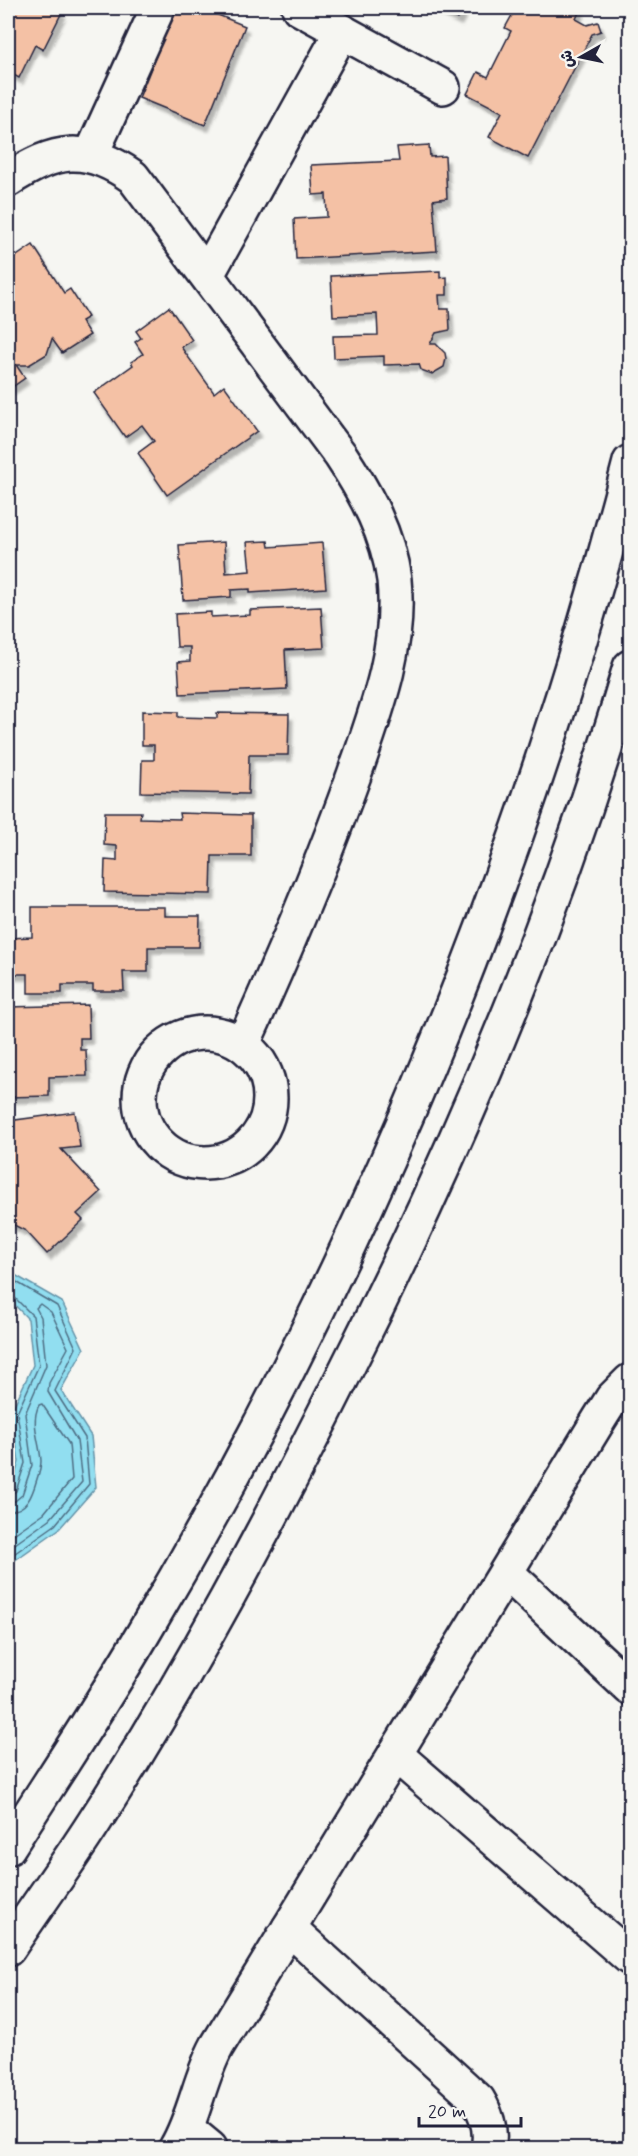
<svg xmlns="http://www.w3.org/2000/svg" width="638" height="2156" viewBox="0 0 638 2156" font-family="Mynerve,'Playpen Sans Arabic',sans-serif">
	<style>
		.water { fill: #91def0; stroke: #6593a8; stroke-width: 1.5 }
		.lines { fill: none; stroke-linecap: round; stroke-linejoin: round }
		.shore { stroke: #4e6d83; stroke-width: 1.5 }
		.building { fill: #f4c1a5; stroke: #22223b; stroke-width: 1.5; filter: url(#shadow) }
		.street-casing { stroke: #22223b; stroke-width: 38 }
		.secondary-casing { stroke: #22223b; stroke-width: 38 }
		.street { stroke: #f6f6f2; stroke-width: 33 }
		.secondary { stroke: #f6f6f2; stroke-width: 33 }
	</style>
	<defs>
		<filter id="shadow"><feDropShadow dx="3.5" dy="6" stdDeviation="1.5" flood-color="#0004"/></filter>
	</defs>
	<rect width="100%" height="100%" fill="#f6f6f2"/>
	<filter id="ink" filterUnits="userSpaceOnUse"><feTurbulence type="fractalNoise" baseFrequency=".0167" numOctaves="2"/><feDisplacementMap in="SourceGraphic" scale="12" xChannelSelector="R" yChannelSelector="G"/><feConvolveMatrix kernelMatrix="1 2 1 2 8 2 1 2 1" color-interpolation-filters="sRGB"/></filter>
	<g filter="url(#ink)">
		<path class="water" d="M8 1271 62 1302 84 1349 61 1390 91 1436 96 1487 59 1529 8 1565V1497L19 1462 11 1412 33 1365 28 1319 8 1298Z"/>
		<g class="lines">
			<g class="shore">
				<path d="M8 1277 57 1306 76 1348 55 1391 85 1438 89 1484 55 1525 8 1558"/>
				<path d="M8 1295 14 1297 33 1316 39 1365 17 1413 25 1463 16 1491 12 1494 8 1495"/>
				<path d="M8 1502 15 1501 22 1495 32 1465 25 1414 46 1365 41 1317 36 1308 40 1304 51 1312 68 1348 49 1383 48 1392 77 1441 82 1482 50 1519 8 1549"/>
				<path d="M8 1511C27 1511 32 1496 37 1479 39 1473 41 1467 41 1461 40 1442 30 1423 39 1405L42 1404 69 1444 72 1479 44 1513 8 1538"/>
			</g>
		</g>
		<g class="building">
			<path d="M8 8H56L62 12 43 50 35 45 19 78 8 72Z"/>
			<path d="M175 8H201L245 26 205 125 139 98Z"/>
			<path d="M436 8H464L458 19Z"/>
			<path d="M516 8H581L576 19 587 25 598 22 601 31 592 34 528 158 489 137 502 112 467 94 478 72 488 77 511 31 505 28Z"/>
			<path d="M429 145 430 157 445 156 447 198 433 200 437 251 296 259 294 219 327 217 326 194 313 195 311 165 399 161 397 147Z"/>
			<path d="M33 245 64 293 70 289 88 317 81 321 90 335 62 353 52 339 47 354 29 365H16L25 378 8 390V262Z"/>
			<path d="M440 271V278L447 277V295H439L440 309H449L450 330 436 333 430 344H436L445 353 446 359 444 367 432 374 421 370 419 364 384 365V356L334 358 333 336 378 335 377 314 333 316 331 276Z"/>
			<path d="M169 307 192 340 181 347 214 393 224 385 257 431 167 495 138 453 154 441 142 425 125 437 94 393 133 365 131 362 143 354 135 342 141 338 136 331Z"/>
			<path d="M268 541 269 547 322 543 326 588 250 593V589L231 590V597L183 600 179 545 224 542 226 573 250 571 247 542Z"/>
			<path d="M321 607 324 648 285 650 287 689 180 694 178 662 190 661V647H177L175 614 211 612V617L250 615V610Z"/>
			<path d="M142 711 178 712V717L217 718V713L289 714 288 755H249L248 794 141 792 142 760H154V745H142Z"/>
			<path d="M105 812H141L140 818 180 819 179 813 251 815V856H212L211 894 104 892 105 860 117 861V846L104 845Z"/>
			<path d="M32 907H165V916H200L199 947H148V972H123L124 991H93V985H62V993H28V974H8V938L32 937Z"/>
			<path d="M88 1005 89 1038H80V1050H86L87 1076 49 1077V1096L8 1097V1007Z"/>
			<path d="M75 1112 80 1147 61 1149 101 1192 77 1214 83 1220 47 1254 26 1231 8 1222V1121Z"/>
		</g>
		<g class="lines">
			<g class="street-casing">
				<g id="street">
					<path d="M299 8 443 87"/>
					<path d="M91 155 158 8"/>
					<path d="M8 180C55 149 85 143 133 177L341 456C366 494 388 534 394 580 401 648 376 712 354 775 321 867 283 956 243 1044"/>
					<path d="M207 275 342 31"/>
					<circle cx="205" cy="1098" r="65"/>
					<path d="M507 1573 630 1688"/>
					<path d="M395 1754 630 1958"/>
					<path d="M289 1928 478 2100C487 2115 492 2131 488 2148"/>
					<path d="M187 2129 210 2148"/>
					<path d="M176 2148C195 2116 199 2079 217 2046L600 1418 612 1399 630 1381"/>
				</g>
			</g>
			<g class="secondary-casing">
				<g id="secondary">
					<path d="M8 1848C53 1777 100 1707 143 1634 360 1269 524 872 630 462"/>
					<path d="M8 1949C36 1907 66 1866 93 1824 188 1677 270 1522 348 1366 461 1142 560 908 630 667"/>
				</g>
			</g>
			<use href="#street" class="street"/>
			<use href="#secondary" class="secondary"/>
		</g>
	</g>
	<rect width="638" height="2156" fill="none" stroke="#f6f6f2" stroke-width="30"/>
	<rect x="15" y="15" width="608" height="2126" fill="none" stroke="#22223b" stroke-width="2" filter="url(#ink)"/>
	<g transform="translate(581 57) rotate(261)" stroke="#f6f6f2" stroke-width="4.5" paint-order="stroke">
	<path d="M0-4.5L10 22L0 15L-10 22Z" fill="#22223b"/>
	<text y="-9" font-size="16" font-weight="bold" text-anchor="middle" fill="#22223b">ش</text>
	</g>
	<path d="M419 2117v9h102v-9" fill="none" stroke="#22223b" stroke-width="3"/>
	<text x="428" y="2117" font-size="18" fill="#22223b" stroke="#f6f6f2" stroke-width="4.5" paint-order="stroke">20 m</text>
</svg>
